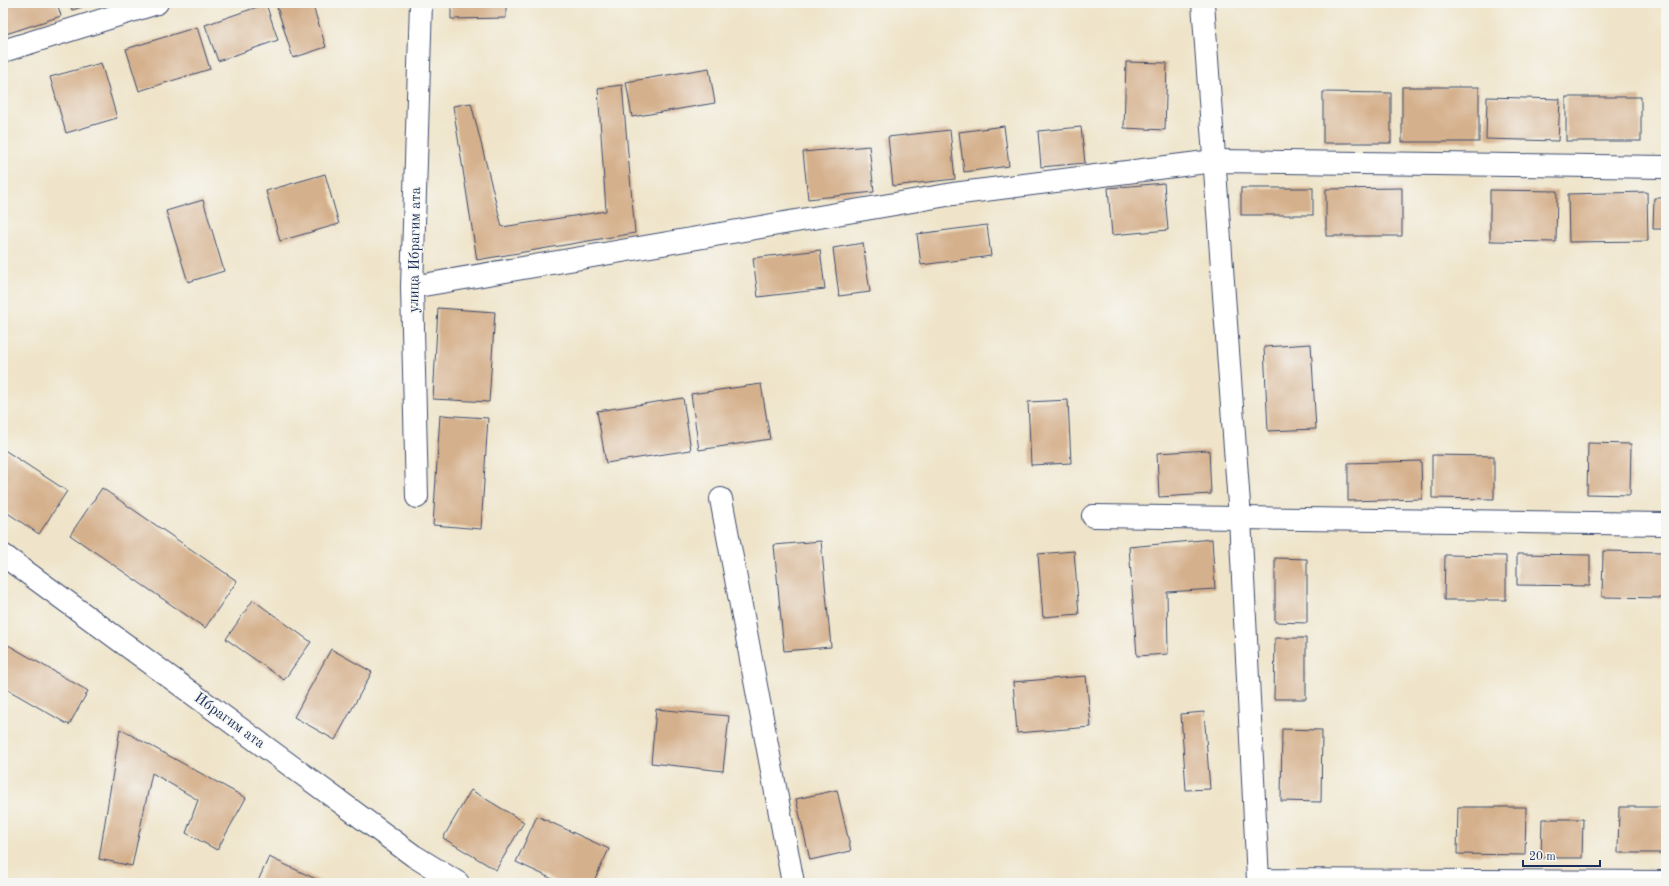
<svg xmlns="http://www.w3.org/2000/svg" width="1669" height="886" viewBox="0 0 1669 886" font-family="'Old Standard TT',serif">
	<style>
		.building { fill: #d5b08c }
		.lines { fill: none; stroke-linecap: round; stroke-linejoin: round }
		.minor-casing { stroke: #3b4a6e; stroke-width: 24 }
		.minor { stroke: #fff; stroke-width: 22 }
		.labels { text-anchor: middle; stroke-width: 3; stroke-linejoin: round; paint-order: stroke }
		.street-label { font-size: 15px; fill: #1b2f5e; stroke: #f6f6f2 }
	</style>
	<rect width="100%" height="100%" fill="#f6f6f2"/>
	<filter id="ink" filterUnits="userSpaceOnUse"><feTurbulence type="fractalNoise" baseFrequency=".025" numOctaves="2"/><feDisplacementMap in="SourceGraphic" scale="8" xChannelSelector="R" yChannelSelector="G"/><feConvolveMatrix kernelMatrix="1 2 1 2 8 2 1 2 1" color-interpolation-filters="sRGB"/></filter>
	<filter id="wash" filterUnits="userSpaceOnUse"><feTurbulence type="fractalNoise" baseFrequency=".012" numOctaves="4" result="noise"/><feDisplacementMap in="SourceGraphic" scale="16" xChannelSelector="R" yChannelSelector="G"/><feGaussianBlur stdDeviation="0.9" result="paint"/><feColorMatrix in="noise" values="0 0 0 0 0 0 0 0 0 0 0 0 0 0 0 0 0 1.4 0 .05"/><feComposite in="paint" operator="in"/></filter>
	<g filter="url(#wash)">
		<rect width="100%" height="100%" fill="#efe4c9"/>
		<g id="blocks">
			<g class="building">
				<path d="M3 3H57L61 16 3 35Z"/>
				<path d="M70 3H95L72 10Z"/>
				<path d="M278 3H312L326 47 293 58 276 4Z"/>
				<path d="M451 3H506V18L451 19Z"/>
				<path d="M266 4 278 40 218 61 205 25Z"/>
				<path d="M197 27 210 69 139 91 126 49Z"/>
				<path d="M1126 62 1167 63 1165 130 1124 128Z"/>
				<path d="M101 63 117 118 66 133 50 77Z"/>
				<path d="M709 68 715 103 632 117 626 82Z"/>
				<path d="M622 85 635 233 477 260 453 106 471 103 502 227 606 211 598 88Z"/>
				<rect x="1402" y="87" width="77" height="55"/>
				<path d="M1323 92 1391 93V143H1323Z"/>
				<path d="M1487 97 1560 99 1558 141 1486 139Z"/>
				<rect x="1566" y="97" width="75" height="44"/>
				<path d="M1004 126 1009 166 964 172 959 132Z"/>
				<path d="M1081 127 1085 163 1041 167 1038 131Z"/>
				<path d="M950 130 955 179 893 186 888 137Z"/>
				<path d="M869 146 874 192 808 199 803 152Z"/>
				<path d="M325 174 339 224 280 241 266 191Z"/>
				<path d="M1164 183 1168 230 1112 235 1108 188Z"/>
				<rect x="1241" y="188" width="72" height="27"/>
				<path d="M1402 188V236H1326V189Z"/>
				<path d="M1490 190 1557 191 1556 242 1490 241Z"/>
				<path d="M1647 192 1648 241 1569 242 1568 194Z"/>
				<path d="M1654 198H1666V229H1653Z"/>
				<path d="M203 200 224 271 188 282 166 211Z"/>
				<path d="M987 225 991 256 921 265 917 234Z"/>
				<path d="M863 243 870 292 839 296 833 248Z"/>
				<path d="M820 250 825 289 758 297 753 258Z"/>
				<path d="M438 308 495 312 489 402 433 399Z"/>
				<path d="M1311 344 1316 429 1268 431 1264 347Z"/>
				<path d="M761 384 770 439 699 450 691 394Z"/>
				<path d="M683 398 691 450 606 463 597 411Z"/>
				<path d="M1068 400 1071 463 1031 465 1028 402Z"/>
				<path d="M440 415 488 418 481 529 433 525Z"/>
				<path d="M1588 443 1631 444 1630 495 1587 494Z"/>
				<path d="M3 449 67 491 39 534 3 510Z"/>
				<path d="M1209 450 1211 494 1159 497 1157 453Z"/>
				<path d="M1432 455 1494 456V499L1432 498Z"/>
				<path d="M1421 461 1422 499 1348 501V463Z"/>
				<path d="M102 488 237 581 205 628 70 535Z"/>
				<path d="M1212 539 1215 589 1167 592 1168 654 1137 656 1129 547Z"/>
				<path d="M821 541 831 647 784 651 774 545Z"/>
				<path d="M1074 551 1079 614 1043 617 1038 554Z"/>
				<path d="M1603 551 1666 552V598L1602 597Z"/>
				<path d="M1517 554 1590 555V586L1517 585Z"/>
				<path d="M1445 555 1506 556V600H1444Z"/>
				<path d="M1275 558 1307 559V623L1275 622Z"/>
				<path d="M253 600 311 642 284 680 226 639Z"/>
				<path d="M1275 638H1306V699H1274Z"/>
				<path d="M3 642 88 691 69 725 3 687Z"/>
				<path d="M331 649 372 672 335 740 294 717Z"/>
				<path d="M1086 676 1091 727 1017 733 1013 682Z"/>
				<path d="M656 709 729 716 723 771 651 763Z"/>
				<path d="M1204 712 1210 789 1186 790 1181 714Z"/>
				<path d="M120 729 246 798 217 850 186 833 198 800 152 773 132 866 99 859Z"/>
				<path d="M1282 729 1322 730 1321 802 1281 801Z"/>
				<path d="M471 790 524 822 496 870 443 838Z"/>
				<path d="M837 790 851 851 810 860 796 799Z"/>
				<path d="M1458 807H1526L1525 855 1457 854Z"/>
				<path d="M1619 807H1666V853H1618Z"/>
				<path d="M537 816 609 849 593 883H561L516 862Z"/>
				<path d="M1542 819H1583L1582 858H1541Z"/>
				<path d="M269 857 322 882V883H257Z"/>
			</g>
		</g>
	</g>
	<g filter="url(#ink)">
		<use href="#blocks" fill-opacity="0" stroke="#3b4a6e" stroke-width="1"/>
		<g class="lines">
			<g class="minor-casing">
				<g id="minor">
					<path d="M1203 3 1240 518 1258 880 1666 882"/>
					<path d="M3 51 157 3"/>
					<path d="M412 287 953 194 1214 161 1666 167"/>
					<path d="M417 497 412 287 421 3"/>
					<path d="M721 499 793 883"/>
					<path d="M1093 516 1666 524"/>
					<path d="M3 555 414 856 458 883"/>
				</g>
			</g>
			<use href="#minor" class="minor"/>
		</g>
	</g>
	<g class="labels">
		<g class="street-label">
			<text transform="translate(414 250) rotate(-89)" y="5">улица Ибрагим ата</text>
			<text transform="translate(230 720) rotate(36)" y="5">Ибрагим ата</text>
		</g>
	</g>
	<rect width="1669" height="886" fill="none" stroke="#f6f6f2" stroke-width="16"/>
	<path d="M1523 860v6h77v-6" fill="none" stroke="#1b2f5e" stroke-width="2"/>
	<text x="1529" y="860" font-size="12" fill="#1b2f5e" stroke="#f6f6f2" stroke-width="3" paint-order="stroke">20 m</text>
</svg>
